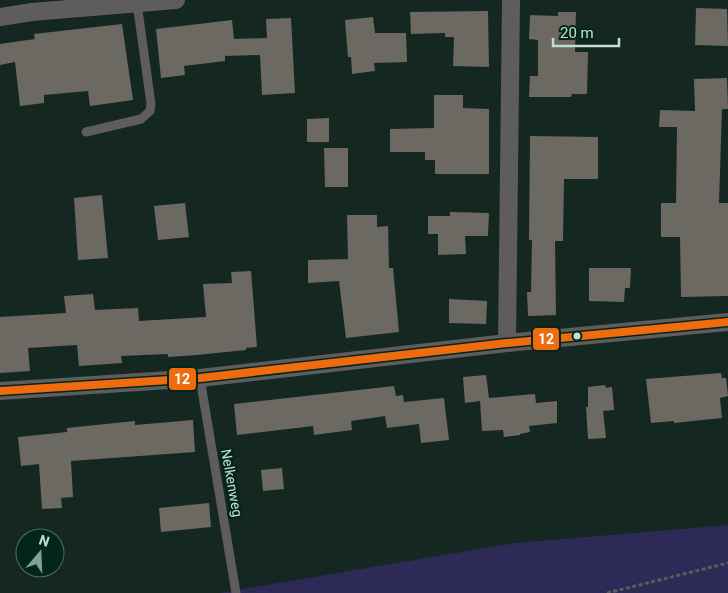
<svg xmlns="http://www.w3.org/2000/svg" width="728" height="593" viewBox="0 0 728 593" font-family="Roboto,sans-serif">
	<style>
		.green { fill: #2d2a57 }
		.building { fill: #6b6961 }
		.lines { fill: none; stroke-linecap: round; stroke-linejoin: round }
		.path { stroke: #5a5d5d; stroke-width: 3; stroke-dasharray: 4 2.5; stroke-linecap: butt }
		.service { stroke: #5f5c5e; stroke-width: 9 }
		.minor { stroke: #5f5c5e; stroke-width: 18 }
		.bus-1-casing { stroke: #032619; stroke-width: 11 }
		.bus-1 { stroke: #ee6c0d; stroke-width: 8 }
		.bus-dot { fill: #c1e0d2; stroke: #032619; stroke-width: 2 }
		.labels { text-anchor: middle; stroke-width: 5; stroke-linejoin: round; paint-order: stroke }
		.street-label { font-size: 14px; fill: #c1e0d2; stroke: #032619 }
		.line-badge { stroke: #032619; stroke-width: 2 }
		.badge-label { font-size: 14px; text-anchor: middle; font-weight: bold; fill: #fff }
	</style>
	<rect width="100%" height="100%" fill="#152721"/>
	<path class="green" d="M728 525V593H219L516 543Z"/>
	<g class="building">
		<path d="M696 8 727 9 728 46 695 45Z"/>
		<path d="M488 11 489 67 453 66 454 37H445V33L411 34 410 12Z"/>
		<path d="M558 12H576L575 52H588L587 94H572L571 97H529L530 76H538V40L529 39 530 15 558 16Z"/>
		<path d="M373 17 375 33H406L407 62 374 63 375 71 352 74 351 57H348L345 20Z"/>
		<path d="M291 18 295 93 262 95 260 55 225 56V61L184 66 185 75 161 78 156 29 232 20 234 39 267 38 266 19Z"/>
		<path d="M122 24 133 100 90 106 88 91 44 95V103L20 106 15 62 0 65V44L35 39 34 34Z"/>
		<path d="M727 78 728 109H722L719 203H728V296L681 297 680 237H661V203H676L677 127H659L660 110 695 111 694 79Z"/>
		<path d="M434 95H463V108L489 109V174H435V160H425V152H390V129L434 128Z"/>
		<path d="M329 118V142H307V119Z"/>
		<path d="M530 136 598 137V179H564L563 241H555L556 315 528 316 527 292H531L532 240H529Z"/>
		<path d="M324 148H348V187H325Z"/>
		<path d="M102 195 108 258 78 260 74 198Z"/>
		<path d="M185 203 189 237 158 240 154 206Z"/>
		<path d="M450 212 489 213 488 236H465L466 254 438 255V234H428V216H450Z"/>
		<path d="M347 215H377V227L388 226 389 268H393L399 332 346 338 339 281 308 283V260L348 259Z"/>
		<path d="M589 268H631L630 288H625L624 302 589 301Z"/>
		<path d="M251 271 257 347 246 348V350L197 355 168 357V354L121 356 122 363 79 366 77 345 28 348 30 371 0 373V317L66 313 64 296 93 294 95 310 138 308 139 321 206 317 203 284 232 283 231 272Z"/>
		<path d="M449 299 487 301 486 324 449 323Z"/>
		<path d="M721 373 722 378H726L728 396 720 398 722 418 674 423V421L651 423 646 379Z"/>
		<path d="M486 375 489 398 535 394 536 403 557 401V423L529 426 530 432 520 434V435L504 437 503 430 482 431 480 401 465 403 463 377Z"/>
		<path d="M605 385 606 388 612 387 614 410 603 411 606 438 588 439 586 407H588V387Z"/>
		<path d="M394 386 396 396 403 395 404 402 444 398 449 440 421 443 419 424 387 428 385 416 351 421 352 430 314 435 313 426 237 435 234 404Z"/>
		<path d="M193 420 195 452 71 461 73 497 61 498 62 508 42 509 39 464 21 466 18 437 67 432V428L135 421V425Z"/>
		<path d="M282 468 284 489 263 491 261 470Z"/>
		<path d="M209 503 211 527 161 532 159 508Z"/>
	</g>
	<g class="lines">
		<path class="path" d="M607 593 728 563"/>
		<g class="service">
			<path d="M86 132 141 119 150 111 151 104 137 3"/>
			<path d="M200 378 236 593"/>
		</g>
		<g class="minor">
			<path d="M0 17 32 12 176 0"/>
			<path d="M507 343 511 0"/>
			<path d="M0 391 200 378 507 343 728 322"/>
		</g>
		<g class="bus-1-casing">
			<path id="bus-1" d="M0 391 200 378 507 343 728 322"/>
		</g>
		<use href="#bus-1" class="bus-1"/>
	</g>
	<circle class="bus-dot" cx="577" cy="336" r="4.5"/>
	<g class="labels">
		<g class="street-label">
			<text transform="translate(232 483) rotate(80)" y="5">Nelkenweg</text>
		</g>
	</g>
	<g class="line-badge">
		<rect x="532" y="327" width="28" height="24" rx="5" fill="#ee6c0d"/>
		<rect x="168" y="367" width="29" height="24" rx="5" fill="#ee6c0d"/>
	</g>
	<g class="badge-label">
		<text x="546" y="344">12</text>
		<text x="182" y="384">12</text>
	</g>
	<g transform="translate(40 553) rotate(19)"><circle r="24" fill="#032619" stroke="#4f7063"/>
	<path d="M0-4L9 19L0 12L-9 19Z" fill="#859f94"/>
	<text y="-8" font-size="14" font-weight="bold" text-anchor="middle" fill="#c1e0d2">N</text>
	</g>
	<path d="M553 38v8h66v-8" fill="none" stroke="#c1e0d2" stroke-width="2.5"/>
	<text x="560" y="38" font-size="15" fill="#c1e0d2" stroke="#032619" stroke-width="4" paint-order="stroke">20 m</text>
</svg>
